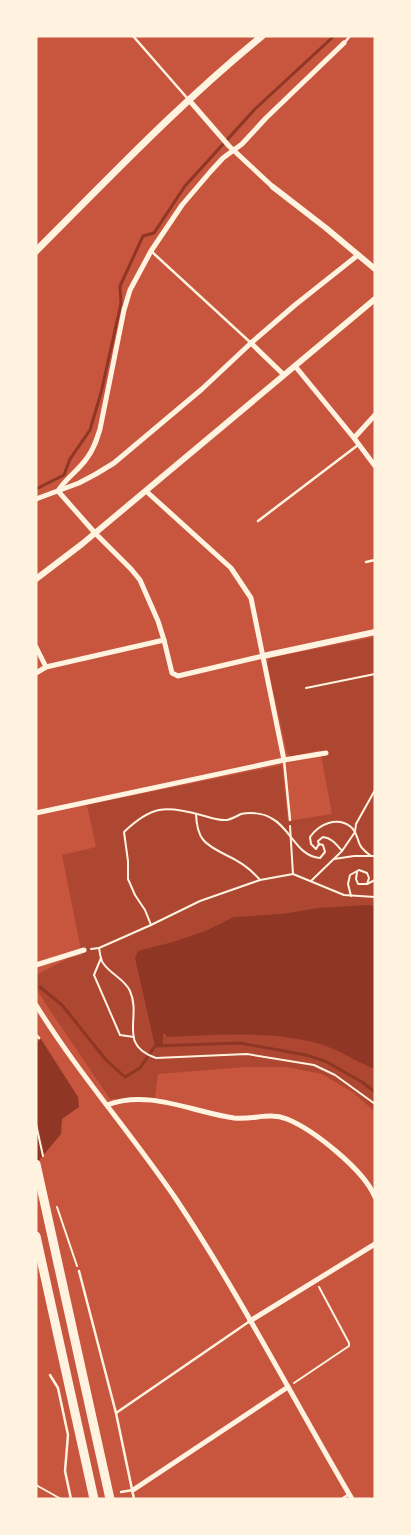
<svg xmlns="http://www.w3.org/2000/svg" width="411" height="1535" viewBox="0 0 411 1535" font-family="Lato,sans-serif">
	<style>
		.green { fill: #ae4732 }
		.water { fill: #8f3625 }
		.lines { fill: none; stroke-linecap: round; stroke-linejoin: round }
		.stream { stroke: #8f3625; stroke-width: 3 }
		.path { stroke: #fff3e0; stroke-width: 2 }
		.service { stroke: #fff3e0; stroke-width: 2.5 }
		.minor { stroke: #fff3e0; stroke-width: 5 }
		.tertiary { stroke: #fff3e0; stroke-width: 6 }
		.secondary { stroke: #fff3e0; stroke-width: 7 }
		.trunk { stroke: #fff3e0; stroke-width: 9 }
	</style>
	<rect width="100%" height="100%" fill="#c8553d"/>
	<path class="green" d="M375 637V1112L354 1093 322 1074 286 1067H245L158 1074 155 1098 110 1099 43 1000 36 987V975L69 958 82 955 62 855 96 847 87 805 282 765 288 821 332 814 320 750 291 757 287 753 267 663 270 658Z"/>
	<g class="water">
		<path d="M368 905 375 906V1069C357 1062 341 1051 323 1045 273 1030 217 1035 166 1037V1034H163V1046H155L135 958 138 951 173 942 205 931 234 917 282 914 318 908Z"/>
		<path d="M41 1039 78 1097 79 1107 62 1119 61 1134 36 1164V1042Z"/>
	</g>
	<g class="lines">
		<g class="stream">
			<path d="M36 489 64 475 70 459 90 430 101 393 121 303 120 286 143 236 154 233 185 186 255 109 334 36"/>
			<path d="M40 987 62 1005 106 1060 125 1077 140 1068 155 1046 240 1043 306 1055 325 1061 362 1082 375 1092"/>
		</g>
		<g class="path">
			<path d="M306 688 375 674"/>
			<path d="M196 814C197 839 204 844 226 855 239 861 251 869 260 880"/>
			<path d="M290 826 293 874"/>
			<path d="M319 845 318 841 323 837C332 838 336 844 342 851"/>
			<path d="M334 859 354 856H375"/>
			<path d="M357 872 356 879 358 884H367L375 880"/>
			<path d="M311 881 342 851 355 832 356 824 375 790"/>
			<path d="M351 896 348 884 350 875 359 870 367 873 369 878 367 884"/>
			<path d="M151 925 145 910 135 895 128 879V861L124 832C151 806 165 805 201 815 209 817 218 821 227 820 232 819 237 816 241 814 250 812 263 813 271 818 291 828 296 856 320 858L325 852 323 845 319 844 316 849 311 844 310 837C319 824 337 816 351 827 357 832 357 839 360 845 362 849 367 853 371 856"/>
			<path d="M99 948C100 952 100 959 103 963 110 974 125 979 130 991 142 1018 117 1045 156 1058L247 1054 314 1065 335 1075 375 1104"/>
			<path d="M91 949 99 948 151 925 200 901 260 880 293 874 344 895 375 897"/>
			<path d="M101 958 94 975 120 1035 134 1037"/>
			<path d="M36 1124 43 1156"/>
			<path d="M57 1207 77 1266"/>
			<path d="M294 1383 349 1346V1343L319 1287"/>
			<path d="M36 1485 61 1499"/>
		</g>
		<g class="service">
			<path d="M133 36 188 99"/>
			<path d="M345 42 350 36"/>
			<path d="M151 251 251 343"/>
			<path d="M258 521 358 445"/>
			<path d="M366 562 375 560"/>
			<path d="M284 760 290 820"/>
			<path d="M36 1035 39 1038"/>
			<path d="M79 1271 116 1413"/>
			<path d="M50 1375 58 1388 68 1435 65 1471 71 1499"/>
			<path d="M121 1492 133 1490"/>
			<path d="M134 1499 116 1413 250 1321"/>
			<path d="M342 1499 349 1494"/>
		</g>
		<g class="minor">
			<path d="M189 100 229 146 273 187"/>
			<path d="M251 343 284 375"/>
			<path d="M295 366 354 438 375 466"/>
			<path d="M354 438 375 415"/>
			<path d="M36 499 79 483 96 474 114 463 202 389 251 343 295 305 358 255"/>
			<path d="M164 640 158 621 140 580 131 569 95 533 58 491C66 478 79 470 87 458 94 449 97 439 100 429L124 310 130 290 151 251 182 205 211 171 223 158 242 144 266 118 344 43"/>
			<path d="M36 647 46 667"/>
			<path d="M36 673 46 667 164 640 172 673 178 676 263 656"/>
			<path d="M284 760 326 753"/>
			<path d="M36 813 284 760 251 598 231 568 146 491"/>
			<path d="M36 965 84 950"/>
			<path d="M36 1005C78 1073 131 1133 176 1199 240 1295 293 1399 352 1499"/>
			<path d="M107 1105C149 1089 192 1112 234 1118 253 1120 269 1112 287 1119 314 1130 364 1170 375 1197"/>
			<path d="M250 1321 375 1244"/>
			<path d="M133 1490 288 1387"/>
		</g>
		<g class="tertiary">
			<path d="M273 187 326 228 375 269"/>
			<path d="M36 579 82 544 375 299"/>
			<path d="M263 656 375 632"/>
		</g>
		<path class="secondary" d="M36 251C110 177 181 102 262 36"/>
		<g class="trunk">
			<path d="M36 1164 110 1499"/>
			<path d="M36 1236 94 1499"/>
		</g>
	</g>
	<rect width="411" height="1535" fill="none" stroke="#fff3e0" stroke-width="75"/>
</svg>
